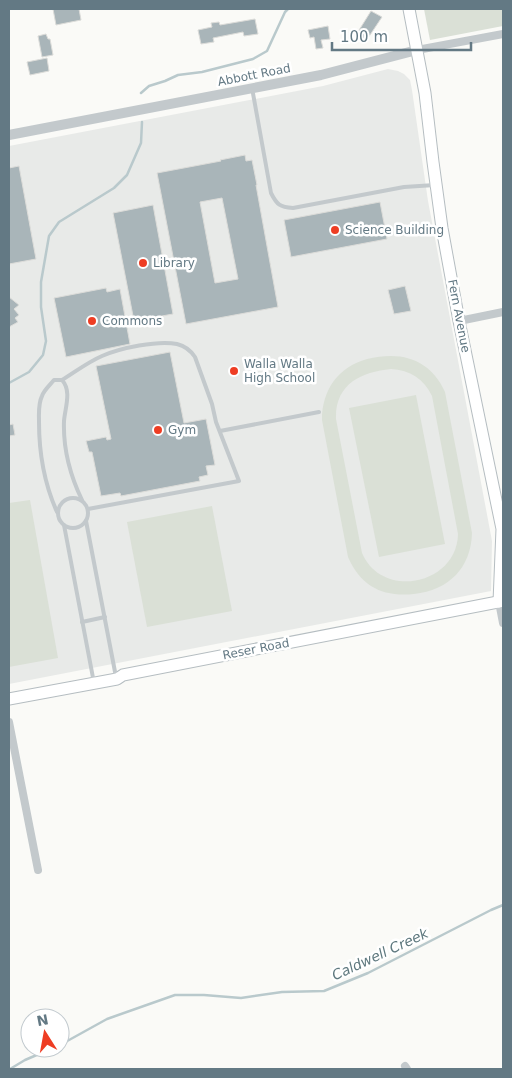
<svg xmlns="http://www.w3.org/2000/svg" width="512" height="1078" viewBox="0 0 512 1078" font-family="'DejaVu Sans',sans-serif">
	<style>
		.built { fill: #e8eae8 }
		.green { fill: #dae0d6; fill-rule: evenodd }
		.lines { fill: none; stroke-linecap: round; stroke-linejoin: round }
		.stream { stroke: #b9c9cc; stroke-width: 2.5 }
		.building { fill: #a9b5b9; stroke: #dcdcd9; fill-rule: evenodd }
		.secondary-casing { stroke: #b5bdc1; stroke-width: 13 }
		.service { stroke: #c3c9cc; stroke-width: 4 }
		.minor { stroke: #c3c9cc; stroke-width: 8 }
		.tertiary { stroke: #c3c9cc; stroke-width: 10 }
		.secondary { stroke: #fff; stroke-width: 11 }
		.poi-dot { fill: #ee3d23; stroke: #fff; stroke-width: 2 }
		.labels { text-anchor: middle; stroke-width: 5; stroke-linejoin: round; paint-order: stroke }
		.street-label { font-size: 12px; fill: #637984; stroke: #fff }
		.poi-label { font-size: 12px; fill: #637984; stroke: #fff; text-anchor: start }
		.water-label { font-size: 14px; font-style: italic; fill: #5e787e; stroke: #fff }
	</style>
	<rect width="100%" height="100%" fill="#fafaf7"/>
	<path class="built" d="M388 69 398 71 404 74 410 80 412 90 428 201 492 541 491 591 9 684V146L323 86Z"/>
	<g class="green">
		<path d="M424 9H503V26L430 40Z"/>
		<path d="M391 356C416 356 435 369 445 392L472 533C471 568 449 590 414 594 383 597 361 587 348 557L322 420C322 390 338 367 367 359 375 357 383 356 391 356ZM391 369C410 370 424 379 432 396L458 534C457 585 382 600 362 553L336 419C335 384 361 372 391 369Z"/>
		<path d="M416 395 445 544 379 557 349 408Z"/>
		<path d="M30 500 58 658 9 667V503Z"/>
		<path d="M212 506 232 611 147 627 127 522Z"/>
	</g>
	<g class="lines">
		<g class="stream">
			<path d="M141 93 149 86 165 81 178 75 202 72 253 59 267 51 285 12 288 9"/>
			<path d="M9 383 29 372 43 355 46 341 41 307V282L49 236 59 222 114 188 127 175 141 143 142 122"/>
			<path d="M60 1045 107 1019 175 995H204L241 998 282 992 324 991 368 973 491 910 503 905"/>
			<path d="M10 1069 25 1060 53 1048"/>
		</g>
	</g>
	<g class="building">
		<path d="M53 9H79L81 20 56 25Z"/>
		<path d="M371 11 382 17 366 41 356 35Z"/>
		<path d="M255 19 258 34 244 36 243 32 213 38 214 42 201 44 198 30 212 27 211 23 219 22 220 25Z"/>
		<path d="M328 26 330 39 321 40 323 48 316 49 314 37 310 38 308 30Z"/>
		<path d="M46 34 48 39H50L53 55 42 57 38 36Z"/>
		<path d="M47 58 49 71 30 75 27 62Z"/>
		<path d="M245 155 246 161 252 160 257 185H256L278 307 186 324 157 173 221 161 220 160ZM222 198 238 279 215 283 200 202Z"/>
		<path d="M19 166 36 259 9 264V168Z"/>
		<path d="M380 202 387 239 291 257 284 220Z"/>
		<path d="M153 205 173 314 134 321 113 213Z"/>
		<path d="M405 286 411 311 394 314 388 290Z"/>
		<path d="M106 288 107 292 120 289 130 344 66 357 54 298Z"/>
		<path d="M9 297 19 305 14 309 19 315 15 318 18 322 9 327Z"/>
		<path d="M170 352 184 423 206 419 215 465 206 466 208 475 199 477 200 481 121 496 120 493 101 496 92 452H89L86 441 106 437 107 440 111 439 96 366Z"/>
		<path d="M13 424 15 435 9 436V425Z"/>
	</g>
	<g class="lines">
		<g class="secondary-casing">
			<g id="secondary">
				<path d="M409 9 425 93 433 162 442 228 459 321 502 529 499 602"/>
				<path d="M9 699 117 679 123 675 503 601"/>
			</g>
		</g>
		<g class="service">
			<path d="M252 88 271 193C277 205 280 207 293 208L404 187 435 185"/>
			<path d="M62 380C75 372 88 362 102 356 120 348 158 340 177 344 185 346 191 351 195 357L212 404 216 422 239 481 88 509"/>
			<path d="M220 431 319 412"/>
			<circle cx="73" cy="513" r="15"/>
			<path d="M57 512C44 483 39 454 39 422 39 413 38 404 42 396 44 390 50 385 54 380H62C72 391 65 408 64 421 63 449 70 475 82 500"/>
			<path d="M86 521 116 677"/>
			<path d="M64 525 94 683"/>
			<path d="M82 622 105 617"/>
		</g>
		<g class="minor">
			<path d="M417 50 503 34"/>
			<path d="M459 321 503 312"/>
			<path d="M499 602 503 623"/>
			<path d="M9 722 38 870"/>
			<path d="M405 1066 407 1069"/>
		</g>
		<path class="tertiary" d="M9 135 321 75 417 50"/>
		<use href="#secondary" class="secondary"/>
	</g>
	<g class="poi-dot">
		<circle cx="335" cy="230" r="5"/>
		<circle cx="143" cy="263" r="5"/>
		<circle cx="92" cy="321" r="5"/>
		<circle cx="234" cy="371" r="5"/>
		<circle cx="158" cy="430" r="5"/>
	</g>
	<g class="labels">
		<g class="street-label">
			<text transform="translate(254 75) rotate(-11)" y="4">Abbott Road</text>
			<text transform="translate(459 316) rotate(79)" y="4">Fern Avenue</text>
			<text transform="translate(256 649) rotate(-11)" y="4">Reser Road</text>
		</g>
		<g class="poi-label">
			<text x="345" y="234">Science Building</text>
			<text x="153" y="267">Library</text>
			<text x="102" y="325">Commons</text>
			<text x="244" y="368">Walla Walla<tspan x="244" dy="14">High School</tspan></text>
			<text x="168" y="434">Gym</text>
		</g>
		<g class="water-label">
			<text transform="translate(380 954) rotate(-25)" y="5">Caldwell Creek</text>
		</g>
	</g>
	<rect width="512" height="1078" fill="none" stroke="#637984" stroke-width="20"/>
	<g transform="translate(45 1033) rotate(349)"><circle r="24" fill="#ffffff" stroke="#c1c9ce"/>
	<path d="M0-4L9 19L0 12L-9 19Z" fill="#ee3d23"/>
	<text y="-8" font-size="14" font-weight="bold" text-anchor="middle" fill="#637984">N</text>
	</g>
	<path d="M332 42v8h139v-8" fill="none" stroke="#637984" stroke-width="2.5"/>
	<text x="340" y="42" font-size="15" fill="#637984" stroke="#ffffff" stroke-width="4" paint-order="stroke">100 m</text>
</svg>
